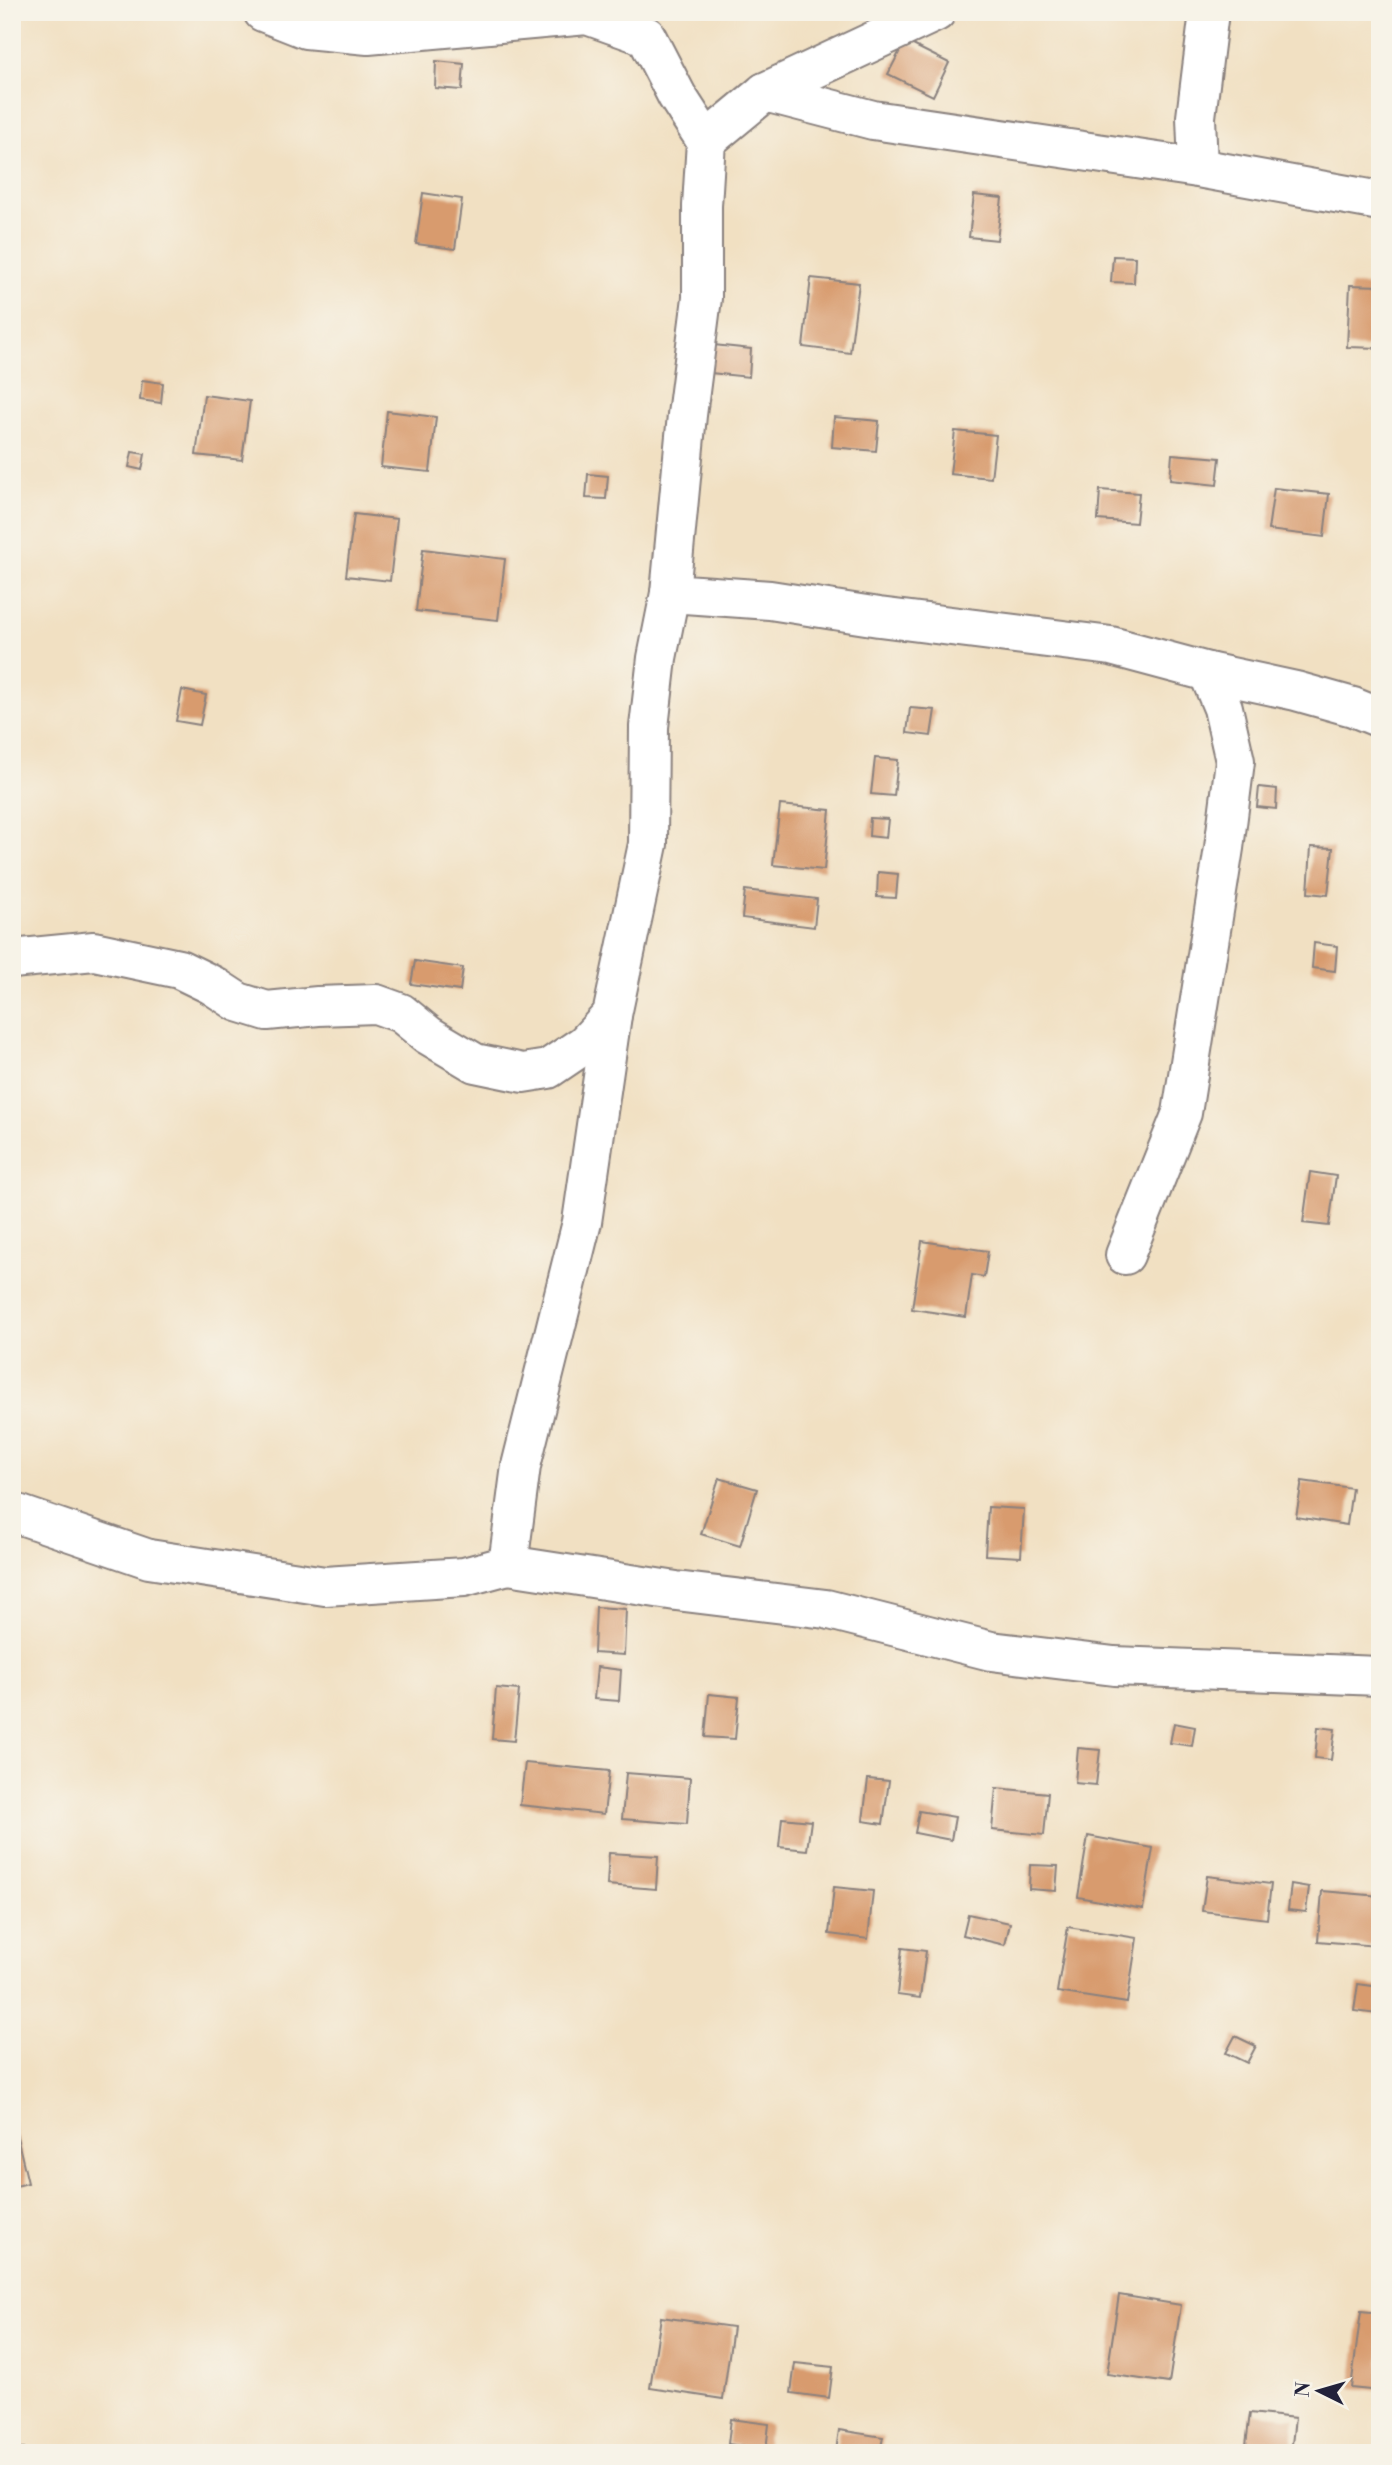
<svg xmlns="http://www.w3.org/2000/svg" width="1392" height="2465" viewBox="0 0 1392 2465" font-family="'Libre Bodoni',serif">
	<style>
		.building { fill: #d89b6e }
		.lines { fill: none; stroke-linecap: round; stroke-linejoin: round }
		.minor-casing { stroke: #8a817e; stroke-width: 42 }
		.path { stroke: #8a817e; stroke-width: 4.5; stroke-dasharray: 5 5; stroke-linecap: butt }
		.minor { stroke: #fff; stroke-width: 38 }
	</style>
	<rect width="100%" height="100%" fill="#f7f3e8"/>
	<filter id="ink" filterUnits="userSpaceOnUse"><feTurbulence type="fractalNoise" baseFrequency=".0143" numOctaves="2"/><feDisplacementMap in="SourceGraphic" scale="14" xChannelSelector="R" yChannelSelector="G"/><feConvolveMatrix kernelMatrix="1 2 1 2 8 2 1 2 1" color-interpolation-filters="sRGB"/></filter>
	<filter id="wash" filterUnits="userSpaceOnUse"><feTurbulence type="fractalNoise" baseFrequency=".00686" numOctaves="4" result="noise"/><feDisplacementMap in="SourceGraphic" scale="28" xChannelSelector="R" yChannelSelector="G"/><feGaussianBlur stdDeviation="1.57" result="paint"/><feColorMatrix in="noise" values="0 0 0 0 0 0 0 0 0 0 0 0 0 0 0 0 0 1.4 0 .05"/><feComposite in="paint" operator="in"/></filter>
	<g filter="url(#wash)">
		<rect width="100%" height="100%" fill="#f1e0c2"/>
		<g id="blocks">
			<g class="building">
				<path d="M905 41 949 63 933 96 888 74Z"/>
				<path d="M436 61 464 64 462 90 435 88Z"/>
				<path d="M423 193 462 199 455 249 416 244Z"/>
				<path d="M974 195 1002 198 997 240 969 237Z"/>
				<path d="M1113 256 1135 257 1134 283 1111 282Z"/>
				<path d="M811 278 859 283 850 353 803 347Z"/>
				<path d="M1350 285 1380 286V348L1347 347Z"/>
				<path d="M704 344 751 349 749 377 701 372Z"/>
				<path d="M142 380 163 383 161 403 140 400Z"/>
				<path d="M204 395 250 401 242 460 196 455Z"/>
				<path d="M387 411 436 417 430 472 381 467Z"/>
				<path d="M834 417 879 421 876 451 832 447Z"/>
				<path d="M955 431 996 435 991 478 950 474Z"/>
				<path d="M132 452 145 454 142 470 129 467Z"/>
				<path d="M1172 454 1220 458 1217 485 1170 480Z"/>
				<path d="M588 474 608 476 606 499 586 498Z"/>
				<path d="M1274 488 1329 494 1324 537 1268 530Z"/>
				<path d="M1100 490 1139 493 1136 523 1098 520Z"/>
				<path d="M354 514 397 519 390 581 346 576Z"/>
				<path d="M423 549 505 559 498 620 416 611Z"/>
				<path d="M182 690 206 695 200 725 176 721Z"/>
				<path d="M910 708 935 710 931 736 907 733Z"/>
				<path d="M875 758 898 760 894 796 871 794Z"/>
				<path d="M1259 787 1277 789 1276 809 1257 807Z"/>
				<path d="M780 805 830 810 824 870 773 865Z"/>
				<path d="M870 818 888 819 886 838 869 836Z"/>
				<path d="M1311 847 1333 848 1328 895 1308 893Z"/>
				<path d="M878 872 898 874 896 898 877 897Z"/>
				<path d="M745 890 817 899 814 927 742 918Z"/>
				<path d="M1314 943 1337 946 1335 971 1312 968Z"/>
				<path d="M415 961 463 968 460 991 411 984Z"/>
				<path d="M1310 1172 1336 1176 1329 1226 1303 1223Z"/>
				<path d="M922 1241 988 1251 984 1277 972 1275 966 1317 912 1309Z"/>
				<path d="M719 1478 757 1489 740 1546 701 1534Z"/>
				<path d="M1302 1481 1352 1488 1347 1525 1296 1517Z"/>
				<path d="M988 1507 1024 1509 1021 1557 985 1555Z"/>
				<path d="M596 1607 626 1609 624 1655 594 1653Z"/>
				<path d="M597 1667 621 1670 619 1701 594 1699Z"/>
				<path d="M496 1688 519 1690 514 1741 492 1739Z"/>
				<path d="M709 1694 739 1697 735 1739 705 1737Z"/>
				<path d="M1174 1723 1195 1727 1192 1746 1170 1743Z"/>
				<path d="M1318 1727 1335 1729 1331 1760 1315 1758Z"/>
				<path d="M1078 1748 1100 1750 1096 1785 1075 1783Z"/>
				<path d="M525 1763 609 1771 604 1814 520 1805Z"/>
				<path d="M626 1773 690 1778 687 1824 622 1819Z"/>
				<path d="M868 1779 889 1781 883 1824 863 1821Z"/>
				<path d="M996 1788 1048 1793 1044 1835 992 1830Z"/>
				<path d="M919 1811 955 1817 951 1840 915 1833Z"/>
				<path d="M782 1818 811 1821 807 1850 779 1847Z"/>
				<path d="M1088 1836 1153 1848 1143 1909 1078 1897Z"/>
				<path d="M609 1853 658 1856 656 1889 607 1885Z"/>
				<path d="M1030 1865 1058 1866 1056 1891 1029 1889Z"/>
				<path d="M1207 1876 1271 1884 1267 1919 1202 1911Z"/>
				<path d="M1291 1884 1309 1887 1306 1912 1288 1910Z"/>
				<path d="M834 1887 873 1891 868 1939 829 1934Z"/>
				<path d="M1322 1891 1380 1896 1377 1946 1318 1941Z"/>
				<path d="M968 1914 1010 1923 1005 1945 963 1935Z"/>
				<path d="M1068 1927 1137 1938 1127 2003 1057 1992Z"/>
				<path d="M902 1948 926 1951 920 1998 897 1995Z"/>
				<path d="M1358 1984 1380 1987 1377 2014 1354 2011Z"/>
				<path d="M1235 2036 1256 2046 1247 2063 1226 2053Z"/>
				<path d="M13 2120 28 2183 12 2187V2121Z"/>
				<path d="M1119 2295 1181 2305 1169 2383 1107 2374Z"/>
				<path d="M1361 2311 1380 2313V2391L1351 2388Z"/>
				<path d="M661 2317 733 2327 723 2399 650 2388Z"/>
				<path d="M795 2363 833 2367 829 2398 791 2393Z"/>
				<path d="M1250 2413 1295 2418 1291 2453H1245Z"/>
				<path d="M731 2419 769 2424 766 2450 728 2444Z"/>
				<path d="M839 2430 883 2437 880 2453 836 2450Z"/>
			</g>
		</g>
	</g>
	<g filter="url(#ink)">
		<use href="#blocks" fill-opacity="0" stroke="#8a817e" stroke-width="2"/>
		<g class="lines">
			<g class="minor-casing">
				<g id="minor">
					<path d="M263 12 306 29 368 35 587 15 646 36 677 96 706 141"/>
					<path d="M936 12 765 92 706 141 702 206V298L687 415 670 593 770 600 879 617 1111 646 1208 672 1296 691 1353 707 1380 718"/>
					<path d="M765 92 873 120 1198 168 1380 201"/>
					<path d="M1198 168 1196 117 1209 12"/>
					<path d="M12 959 94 951 179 969 212 985 238 1002 267 1011 318 1006 376 1004 401 1013 428 1035 475 1063 523 1073 548 1069 585 1044 612 1015"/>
					<path d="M1125 1255 1182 1113 1224 848 1235 761 1223 708 1208 672"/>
					<path d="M12 1512 149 1559 325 1586 464 1577 508 1565 521 1466 582 1222 612 1015 648 844 649 727 657 658 670 593"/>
					<path d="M508 1565 676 1591 826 1609 991 1651 1114 1666 1380 1676"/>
				</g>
			</g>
			<path class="path" d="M12 2445 30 2453"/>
			<use href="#minor" class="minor"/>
		</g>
	</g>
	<rect width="1392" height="2465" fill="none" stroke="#f7f3e8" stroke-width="42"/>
	<g transform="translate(1319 2391) rotate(275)" stroke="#f7f3e8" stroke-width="5" paint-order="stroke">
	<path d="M0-5L12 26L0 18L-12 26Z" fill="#22223b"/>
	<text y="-10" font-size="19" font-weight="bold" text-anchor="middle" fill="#22223b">N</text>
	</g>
</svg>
